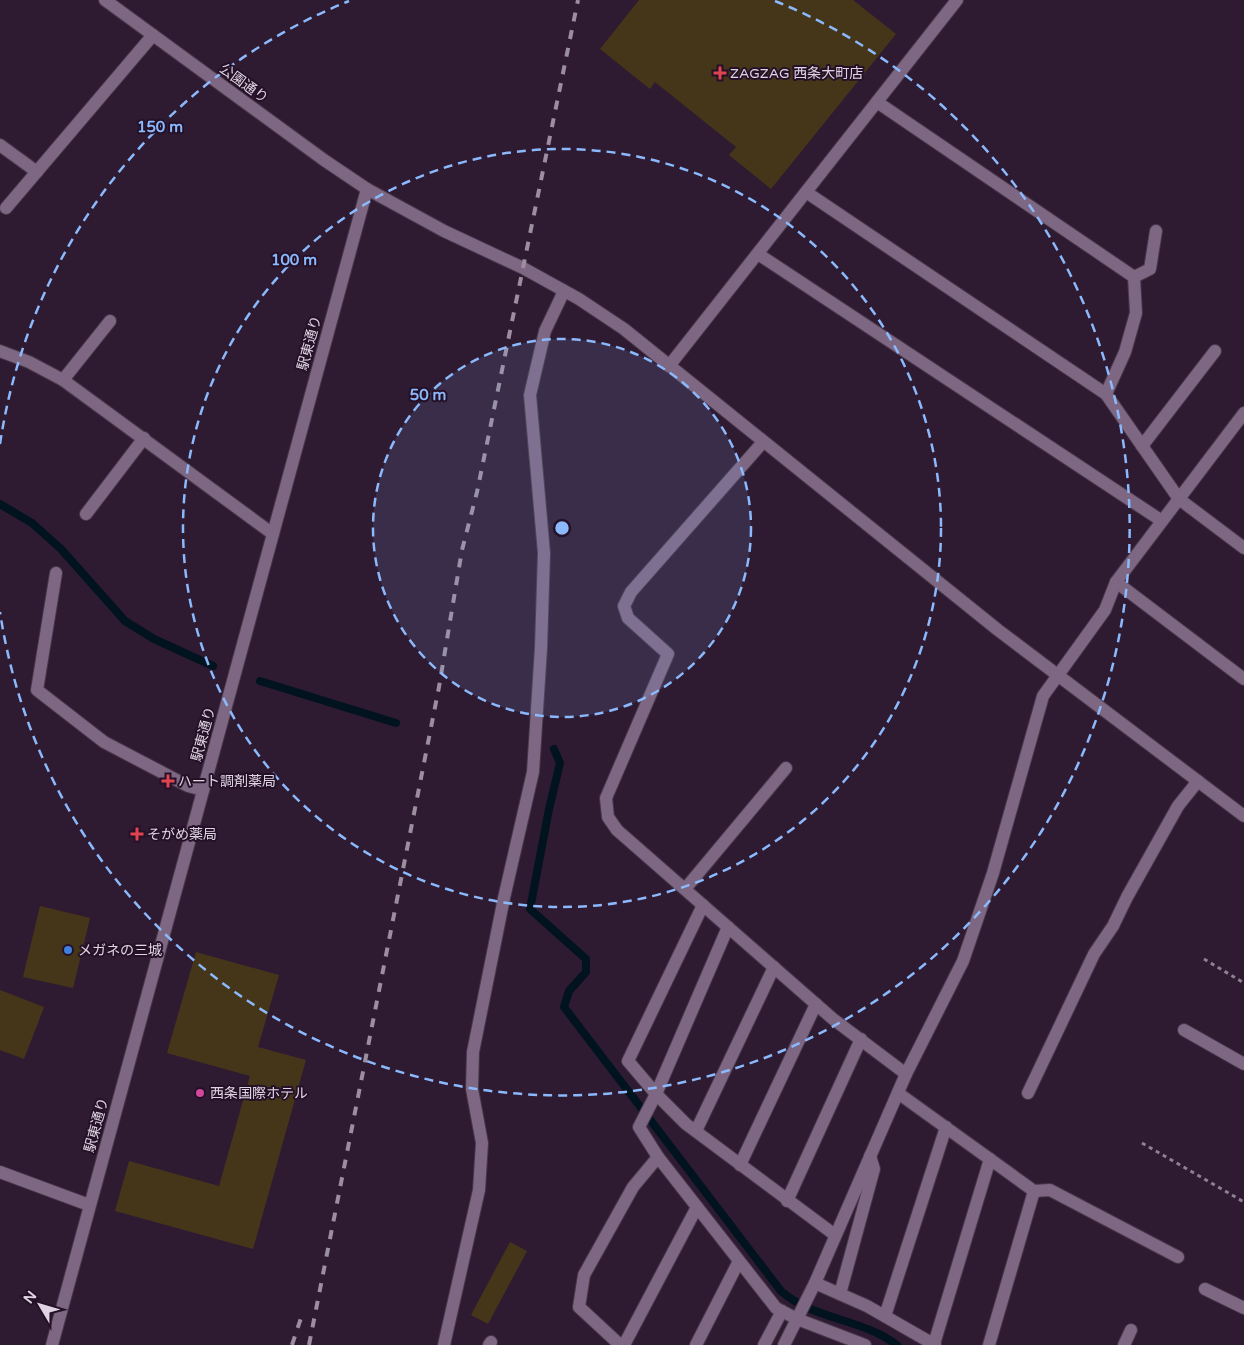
<svg xmlns="http://www.w3.org/2000/svg" width="1244" height="1345" viewBox="0 0 1244 1345" font-family="'Varela Round','Noto Sans JP',sans-serif">
	<style>
		.lines { fill: none; stroke-linecap: round; stroke-linejoin: round }
		.stream { stroke: #00131e; stroke-width: 8 }
		.building { fill: #463619 }
		.minor-casing { stroke: #463749; stroke-width: 14 }
		.path { stroke: #8f7f92; stroke-width: 3; stroke-dasharray: 4 4; stroke-linecap: butt }
		.minor { stroke: #7e6783; stroke-width: 12 }
		.rail { stroke: #9c8d9f; stroke-width: 4; stroke-dasharray: 9 9; stroke-linecap: butt }
		.ring { fill: none; stroke: #8bb9fc; stroke-width: 2.5; stroke-dasharray: 9 6 }
		.health-dot { fill: #e0444e; stroke: #241128; stroke-width: 2 }
		.shop-dot { fill: #3f7fe0; stroke: #241128; stroke-width: 2 }
		.hotel-dot { fill: #d1479c; stroke: #241128; stroke-width: 2 }
		.labels { text-anchor: middle; stroke-width: 4; stroke-linejoin: round; paint-order: stroke }
		.poi-label { font-size: 14px; fill: #e0d4e3; stroke: #241128; text-anchor: start }
		.street-label { font-size: 14px; fill: #e0d4e3; stroke: #241128 }
		.centre { fill: #8bb9fc; stroke: #241128; stroke-width: 2.5 }
		.ring-label { font-size: 15px; text-anchor: middle; font-weight: bold; fill: #8bb9fc; stroke: #241128; stroke-width: 4; stroke-linejoin: round; paint-order: stroke }
	</style>
	<rect width="100%" height="100%" fill="#2e1b32"/>
	<g class="lines">
		<g class="stream">
			<path d="M0 504 32 523 61 549 125 621 154 639 213 666"/>
			<path d="M260 681 396 723"/>
			<path d="M554 749 560 763 549 809 530 909 586 959V972L569 991 564 1007 781 1291C808 1315 846 1318 877 1333 884 1336 891 1341 897 1345"/>
		</g>
	</g>
	<g class="building">
		<path d="M639 0H853L896 34 771 189 729 155 736 147 655 82 650 89 600 49Z"/>
		<path d="M40 906 90 918 73 988 23 977Z"/>
		<path d="M196 952 279 975 258 1047 306 1060 253 1249 115 1211 129 1161 219 1186 250 1076 167 1053Z"/>
		<path d="M0 990 44 1007 24 1059 0 1050Z"/>
		<path d="M510 1242 527 1251 488 1324 471 1315Z"/>
	</g>
	<g class="lines">
		<g class="minor-casing">
			<g id="minor">
				<path d="M105 0 324 160 367 189 444 231 523 268 579 299 624 329 998 630 1244 816"/>
				<path d="M877 102 1134 277"/>
				<path d="M0 145 37 172"/>
				<path d="M806 192 1106 394 1179 499 1244 548"/>
				<path d="M6 208 153 35"/>
				<path d="M758 254 1162 521"/>
				<path d="M0 351 29 362 63 380 273 534"/>
				<path d="M669 366 957 0"/>
				<path d="M63 380 110 321"/>
				<path d="M1106 394 1125 352 1136 313 1134 277 1150 269 1156 231"/>
				<path d="M763 442 631 592 624 606 628 618 668 654 606 798 608 817 617 830 833 1019 906 1074"/>
				<path d="M1142 446 1215 351"/>
				<path d="M86 514 144 438"/>
				<path d="M56 573 37 690 104 742 188 786 203 790"/>
				<path d="M1116 582 1244 679"/>
				<path d="M685 889 786 768"/>
				<path d="M703 905 628 1061 656 1094 686 1124 835 1235"/>
				<path d="M728 927 656 1094 639 1127 658 1157 776 1308 797 1319 865 1345"/>
				<path d="M1184 1030 1244 1064"/>
				<path d="M898 1093 1034 1191 989 1345"/>
				<path d="M1028 1093 1094 954 1113 926 1127 897 1178 806 1198 781"/>
				<path d="M696 1131 774 967"/>
				<path d="M740 1165 816 1004"/>
				<path d="M0 1172 89 1205"/>
				<path d="M1034 1191 1050 1190 1178 1257"/>
				<path d="M787 1201 861 1039"/>
				<path d="M815 1283 867 1306 935 1345"/>
				<path d="M1205 1289 1244 1308"/>
				<path d="M840 1294 874 1169 870 1156"/>
				<path d="M885 1316 946 1127"/>
				<path d="M934 1344 990 1159"/>
				<path d="M52 1345 367 189"/>
				<path d="M444 1345 479 1190 482 1143 472 1089 473 1052 504 898 533 772 541 648 544 553 530 395 545 331 564 291"/>
				<path d="M489 1345 491 1342"/>
				<path d="M620 1345 579 1307 584 1275 633 1187 658 1157"/>
				<path d="M624 1345 697 1207"/>
				<path d="M696 1345 739 1261"/>
				<path d="M764 1345 782 1311"/>
				<path d="M784 1345 815 1283 906 1074 963 961 993 873 1043 696 1105 610 1116 582 1244 413"/>
				<path d="M1124 1345 1131 1330"/>
			</g>
		</g>
		<g class="path">
			<path d="M1204 959 1244 983"/>
			<path d="M1142 1143 1244 1202"/>
		</g>
		<use href="#minor" class="minor"/>
		<g class="rail">
			<path d="M292 1345 301 1318"/>
			<path d="M309 1345 439 687 462 550 477 492 578 0"/>
		</g>
	</g>
	<circle cx="562" cy="528" r="189" fill="#8bb9fc" fill-opacity=".12"/>
	<g class="ring">
		<circle cx="562" cy="528" r="189"/>
		<circle cx="562" cy="528" r="379"/>
		<path d="M0 444A568 568 0 0 1 349 1M775 1A568 568 0 1 1 0 612"/>
	</g>
	<g class="health-dot">
		<path d="M717.5 65.5h5v5h5v5h-5v5h-5v-5h-5v-5h5z"/>
		<path d="M165.5 773.5h5v5h5v5h-5v5h-5v-5h-5v-5h5z"/>
		<path d="M134.5 826.5h5v5h5v5h-5v5h-5v-5h-5v-5h5z"/>
	</g>
	<circle class="shop-dot" cx="68" cy="950" r="5"/>
	<circle class="hotel-dot" cx="200" cy="1093" r="5"/>
	<g class="labels">
		<g class="poi-label">
			<text x="730" y="78">ZAGZAG 西条大町店</text>
			<text x="178" y="786">ハート調剤薬局</text>
			<text x="147" y="839">そがめ薬局</text>
			<text x="78" y="955">メガネの三城</text>
			<text x="210" y="1098">西条国際ホテル</text>
		</g>
		<g class="street-label">
			<text transform="translate(244 83) rotate(36)" y="5">公園通り</text>
			<text transform="translate(309 343) rotate(-75)" y="5">駅東通り</text>
			<text transform="translate(203 734) rotate(-75)" y="5">駅東通り</text>
			<text transform="translate(96 1125) rotate(-75)" y="5">駅東通り</text>
		</g>
	</g>
	<circle cx="562" cy="528" r="8" class="centre"/>
	<g class="ring-label">
		<text x="160" y="132">150 m</text>
		<text x="294" y="265">100 m</text>
		<text x="428" y="400">50 m</text>
	</g>
	<g transform="translate(40 1305) rotate(308)" stroke="#241128" stroke-width="4" paint-order="stroke">
	<path d="M0-4L9 19L0 12L-9 19Z" fill="#e0d4e3"/>
	<text y="-8" font-size="14" font-weight="bold" text-anchor="middle" fill="#e0d4e3">N</text>
	</g>
</svg>
